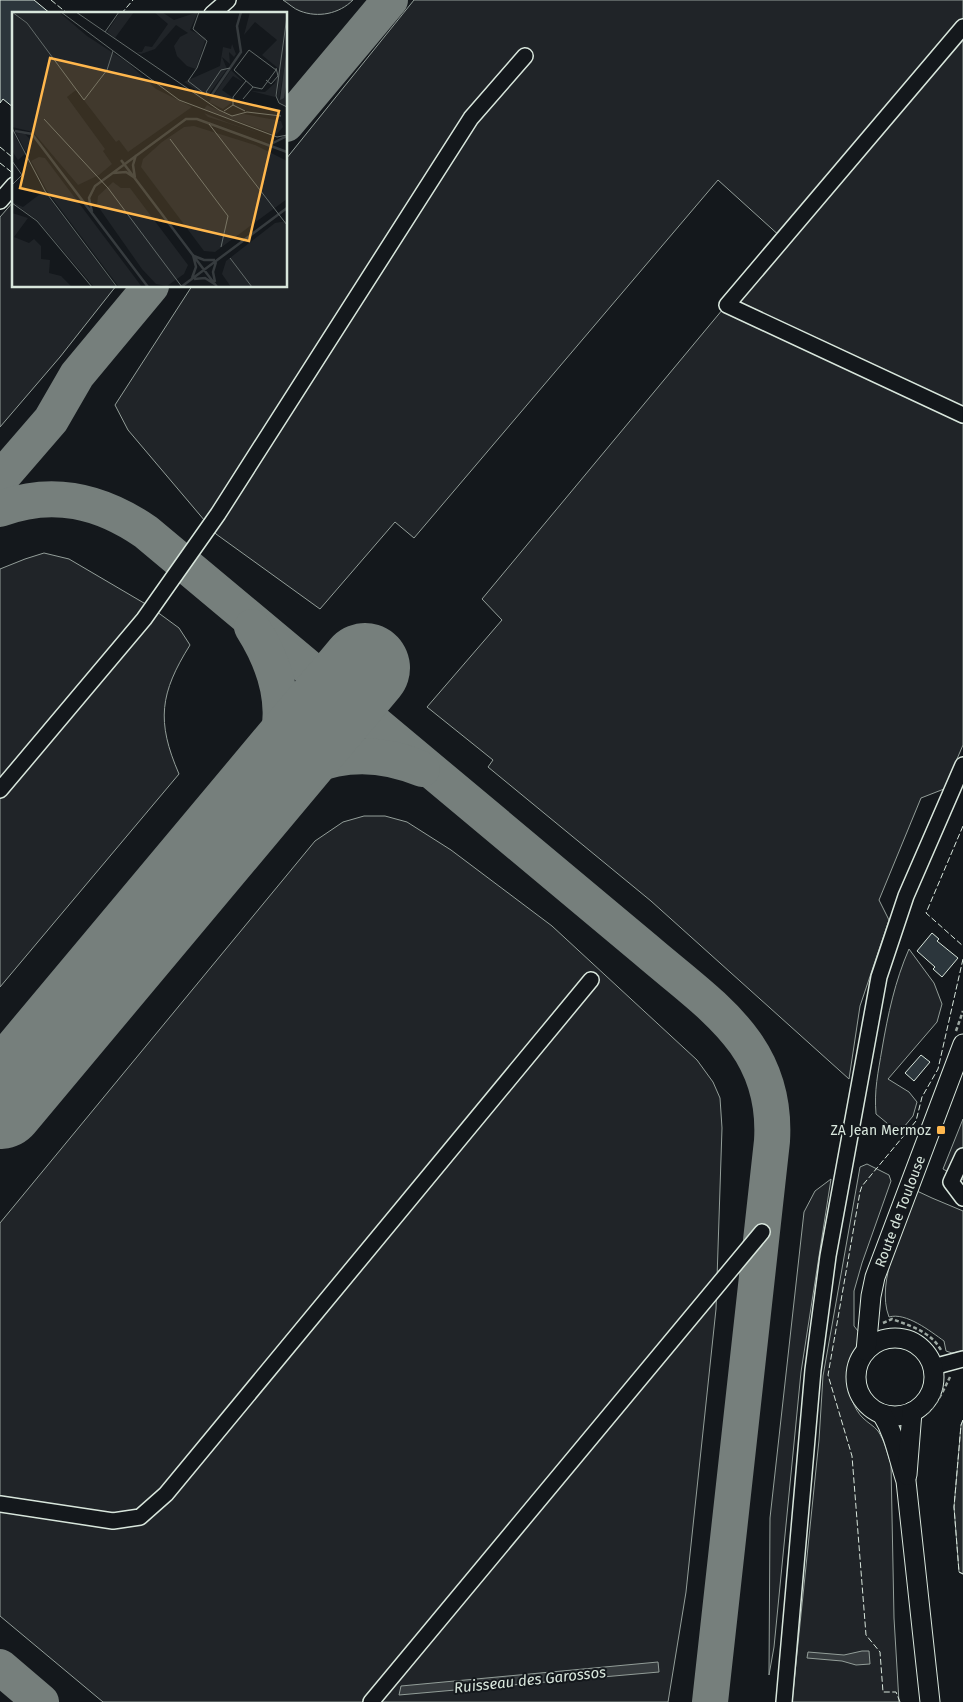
<svg xmlns="http://www.w3.org/2000/svg" width="963" height="1702" viewBox="0 0 963 1702" font-family="'Fira Sans',sans-serif">
	<style>
		.green { fill: #202428; stroke: #939e99 }
		.parking { fill: #24282b; stroke: #939e99 }
		.water { fill: #363b3e; stroke: #939e99 }
		.lines { fill: none; stroke-linecap: round; stroke-linejoin: round }
		.taxiway { stroke: #767f7c; stroke-width: 36 }
		.runway { stroke: #767f7c; stroke-width: 90 }
		.building { fill: #2c363c; stroke: #d8e6dc }
		.minor-casing { stroke: #d8e6dc; stroke-width: 18 }
		.major-casing { stroke: #d8e6dc; stroke-width: 21 }
		.path { stroke: #9da8a2; stroke-width: 2.5; stroke-dasharray: 4 2.5; stroke-linecap: butt }
		.minor { stroke: #14181c; stroke-width: 15 }
		.major { stroke: #14181c; stroke-width: 19 }
		.fence { stroke: #d8e6dc; stroke-width: 1; stroke-dasharray: 6 2.5; stroke-linecap: butt }
		.poi-dot { fill: #ffb74d; stroke: #14181c; stroke-width: 2 }
		.labels { text-anchor: middle; stroke-width: 4; stroke-linejoin: round; paint-order: stroke }
		.poi-label { font-size: 14px; fill: #d8e6dc; stroke: #14181c; text-anchor: end }
		.street-label { font-size: 14px; fill: #d8e6dc; stroke: #14181c }
		.water-label { font-size: 15px; font-style: italic; fill: #d8e6dc; stroke: #14181c }
		.inset-river { fill: none; stroke: #363b3e; stroke-width: 2.5 }
		.inset-road { fill: none; stroke: #626a69; stroke-width: 1 }
		.view { fill: #ffb74d; fill-opacity: 0.15; stroke: #ffb74d; stroke-width: 2.5 }
		.inset-edge { fill: none; stroke: #d8e6dc; stroke-width: 2.5 }
	</style>
	<rect width="100%" height="100%" fill="#14181c"/>
	<g class="green">
		<path d="M283 0H353C339 14 318 18 300 11 294 9 288 3 283 0Z"/>
		<path d="M414 0H963V745L944 789 921 798 879 900 889 920 860 1006 849 1079 651 901 488 767 493 760 427 707 502 620 482 599 782 238 718 180 414 538 395 522 320 609 216 534 128 430 115 405 192 286H286V159Z"/>
		<path d="M14 201V286H116L60 357 0 427V217Z"/>
		<path d="M44 553 69 559 149 606 179 628 190 645C160 693 156 721 179 774L0 987V569L25 559Z"/>
		<path d="M364 816H385L407 822 451 850 552 926 697 1060 713 1082 720 1098 722 1128 716 1309 686 1592 668 1702H103L0 1616V1223L315 841 343 822Z"/>
		<path d="M909 949 934 983 942 1004 937 1022 888 1079 909 1092 917 1102 913 1116 899 1133 876 1114C874 1090 878 1073 882 1049 888 1014 895 981 909 949Z"/>
		<path d="M963 1119V1180L943 1169Z"/>
		<path d="M867 1164 889 1175 891 1181 862 1263 854 1291V1326L858 1331 865 1332C861 1348 849 1362 848 1379 847 1391 855 1411 863 1418 868 1423 874 1426 878 1431 885 1441 887 1453 891 1464L894 1618 899 1702H792L819 1440 823 1376 860 1167Z"/>
		<path d="M831 1179 801 1372 774 1647 769 1675 770 1518 804 1212 815 1191Z"/>
		<path d="M917 1191 932 1198 963 1211V1351L952 1353 946 1351 944 1341C930 1331 906 1312 889 1317 875 1281 904 1226 917 1191Z"/>
	</g>
	<path class="parking" d="M963 1420V1574L959 1572 954 1507 961 1425Z"/>
	<g class="water">
		<path d="M862 1651H869L870 1664 856 1665 842 1661 807 1658 808 1652 844 1655Z"/>
		<path d="M658 1662 659 1672 399 1695 401 1686Z"/>
	</g>
	<g class="lines">
		<g class="taxiway">
			<path d="M286 124 390 0"/>
			<path d="M0 479 51 420 77 375 151 286"/>
			<path d="M0 509C53 489 101 501 146 532L646 950C711 1006 778 1045 772 1141L710 1702"/>
			<path d="M252 627C290 687 289 737 256 797"/>
			<path d="M256 797C311 760 357 742 422 769"/>
			<path d="M0 1667 41 1702"/>
		</g>
		<path class="runway" d="M0 1104 365 668"/>
	</g>
	<g class="building">
		<path d="M0 0H34L51 14H14V108L3 99 0 103Z"/>
		<path d="M932 933 939 939 937 941 958 958 942 977 933 969 935 967 917 951Z"/>
		<path d="M921 1055 930 1062 914 1081 905 1073Z"/>
	</g>
	<g class="lines">
		<g class="minor-casing">
			<g id="minor">
				<path d="M212 14 228 0"/>
				<path d="M963 27 727 305 963 415"/>
				<path d="M0 201 14 185"/>
				<path d="M0 790 144 619 218 514 471 118 525 56"/>
				<path d="M963 1198 951 1182 963 1156"/>
				<path d="M933 1367 963 1359"/>
				<path d="M0 1504 113 1521 140 1517 166 1494 591 980"/>
				<path d="M371 1702 762 1232"/>
				<path d="M784 1702 813 1370 828 1256 879 977 906 896 963 765"/>
			</g>
		</g>
		<g class="major-casing">
			<g id="major">
				<circle cx="895" cy="1377" r="39"/>
				<path id="s1" d="M866 1351 871 1296 875 1277 963 1044"/>
				<path d="M882 1414C895 1435 898 1457 906 1481L930 1702"/>
				<path d="M907 1475 912 1412"/>
			</g>
		</g>
		<g class="path">
			<path d="M956 1031 963 1011"/>
			<path d="M883 1323 892 1319C911 1326 931 1332 941 1350"/>
			<path d="M927 1413C938 1403 944 1389 950 1377"/>
		</g>
		<use href="#minor" class="minor"/>
		<use href="#major" class="major"/>
		<g class="fence">
			<path d="M51 0 68 14"/>
			<path d="M121 14 133 0"/>
			<path d="M0 147 12 157 14 155"/>
			<path d="M0 163 14 174"/>
			<path d="M963 826 926 913 963 946"/>
			<path d="M963 1420 961 1425 954 1507 959 1572 963 1574"/>
			<path d="M900 1702 896 1692H883L880 1652 866 1635 852 1456 828 1375 860 1192 862 1186 916 1121 922 1097 938 1069 963 959"/>
		</g>
	</g>
	<rect class="poi-dot" x="936" y="1125" width="10" height="10" rx="2.5"/>
	<g class="labels">
		<g class="poi-label">
			<text x="931" y="1135">ZA Jean Mermoz</text>
		</g>
		<g class="street-label">
			<text dy="5" stroke="none"><textPath href="#s1" startOffset="145">Route de Toulouse</textPath></text>
		</g>
		<g class="water-label">
			<text transform="translate(530 1680) rotate(-6)" y="5">Ruisseau des Garossos</text>
		</g>
	</g>
	<g transform="translate(12 12)">
		<rect width="275" height="275" fill="#14181c"/>
		<path d="M0 0 48 1 75 24 115 50 144 77 180 95 116 140 107 128 104 130 64 78 55 85 93 137 91 139 100 152 87 163 66 173 21 120 0 115ZM108 0H122L103 26 95 20ZM142 0H150L162 8 186 0 178 18 194 26 184 57 175 54 165 44 162 34 168 25 176 21 164 13 143 37 129 42 125 40H130L133 34 140 35 156 12ZM238 0H275L269 62 263 85 239 79 253 80 263 71 267 57 250 43 265 28 243 10 232 23ZM275 11 273 51 267 87 273 82 275 70 273 94 268 91 265 84ZM220 32 224 42 222 45 217 40 218 52 210 45 215 57 195 85 172 70 208 54 211 35 219 37ZM219 58 231 70 221 64 210 78 220 85 219 91 211 97 197 90ZM195 93 218 104 232 102 269 109 271 115 264 123 192 97ZM192 101 217 111 257 124 196 105ZM182 114 243 133 275 149V187L203 240 192 239 129 155 131 147 150 130 172 115ZM4 121 13 122 20 129 14 140ZM2 122 13 142 6 148 0 139ZM27 145 33 146 130 275H107L35 179 19 149ZM101 170 109 176H118L176 253 172 262 155 274 144 272 130 257 85 193 86 184ZM32 179 104 275H82L25 208 0 190 11 195ZM0 201 16 206 2 225 17 231 22 227 29 234V247L38 248 37 261 49 264 60 275H0ZM275 209V275H219L210 262 214 249 263 211Z" fill="#202428"/>
		<path d="M275 35V70L272 86 268 88Z" fill="#363b3e"/>
		<path class="inset-river" d="M199 84 229 40 225 14 229 0M3 119 20 122 136 275M259 132 275 124M109 148 205 275M101 161 114 160 123 166M123 166 121 153 124 143M80 200 77 186 83 174 174 107H185L275 140M182 244 192 248H203M180 266 184 255 181 243M182 267 193 266 204 273M203 270 201 260 204 250M169 275 275 196"/>
		<path class="inset-road" d="M0 0 15 11 72 88 95 58 101 39M49 0 167 88 265 125 275 123M64 0 207 98 220 104 235 100 269 104M187 0 181 17 195 29 185 56 176 69 193 82M275 4 264 84 267 91 275 95M93 20 107 0M237 38 264 58 250 77 241 75 222 58ZM254 68 259 72 266 64 264 56M199 84 194 80 209 58 218 56M231 87 241 75M221 93V85L234 69M212 99 221 93 233 99M32 107 96 176 170 275M197 112 275 213M0 116 33 179 105 275M158 127 216 204 209 235M0 149 10 163 0 173M0 191 25 209 80 275M218 246 240 275"/>
		<path class="view" d="M38 46 267 99 237 229 8 176Z"/>
		<rect width="275" height="275" class="inset-edge"/>
	</g>
</svg>
